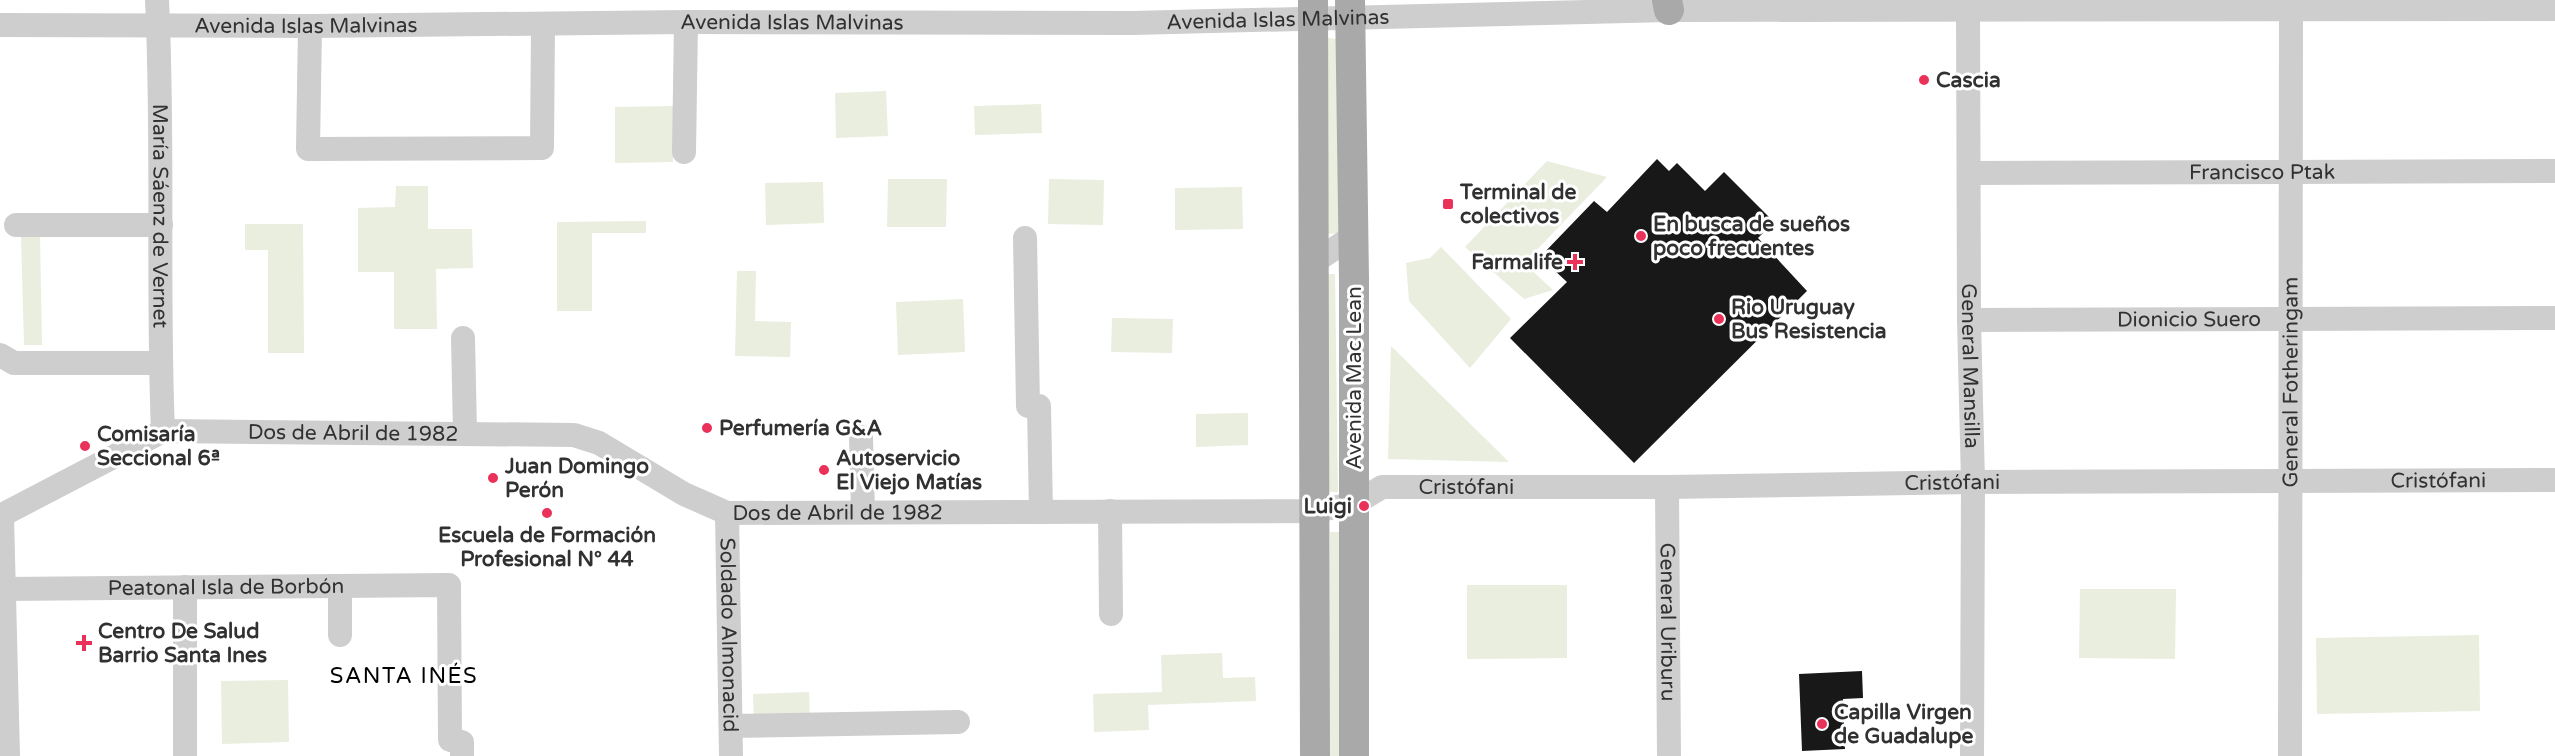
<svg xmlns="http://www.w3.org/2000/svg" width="2555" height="756" viewBox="0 0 2555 756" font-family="'Varela Round',sans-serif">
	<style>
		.green { fill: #e9eedf }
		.building { fill: #181818 }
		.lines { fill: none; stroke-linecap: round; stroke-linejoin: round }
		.minor { stroke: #cecece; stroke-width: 24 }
		.major { stroke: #a9a9a9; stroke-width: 30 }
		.poi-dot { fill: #ea315a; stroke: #fff; stroke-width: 2 }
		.labels { text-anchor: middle; stroke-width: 6; stroke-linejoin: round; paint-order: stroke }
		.street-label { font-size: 21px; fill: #313131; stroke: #fff }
		.poi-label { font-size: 21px; font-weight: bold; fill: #313131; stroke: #fff; text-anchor: start }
		.neighbourhood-label { font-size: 22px; letter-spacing: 1.5px; fill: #000; stroke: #fff }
	</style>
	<rect width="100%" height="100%" fill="#fff"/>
	<g class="green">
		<path d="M1328 38 1343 40V233L1327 234Z"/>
		<path d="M886 91 888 136 836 138 835 93Z"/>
		<path d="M1041 104 1042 133 975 135 974 106Z"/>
		<path d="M673 106V162L615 163V107Z"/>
		<path d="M1547 161 1607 177 1524 263 1553 290 1524 299 1465 247Z"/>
		<path d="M888 179H947L946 227H887Z"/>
		<path d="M1049 179 1104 180 1103 225 1048 224Z"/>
		<path d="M823 182 824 223 766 225 765 183Z"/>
		<path d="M396 186H428V229H472L473 268 436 269 437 329H394V272H358V208L395 207Z"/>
		<path d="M1242 187 1243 229 1175 230V188Z"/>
		<path d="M646 221V233H592V311H557V222Z"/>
		<path d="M245 224H303L304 353H268V250H245Z"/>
		<path d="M21 235H40L42 345H24Z"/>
		<path d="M1441 247 1511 319 1470 368 1409 301 1406 263 1430 258Z"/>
		<path d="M737 271H756L755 321 791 322 790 357 735 356Z"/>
		<path d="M1323 274H1335L1338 492H1326Z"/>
		<path d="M963 299 965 352 898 355 896 302Z"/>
		<path d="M1112 318 1173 319 1172 353 1111 352Z"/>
		<path d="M1391 346 1509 462 1388 459Z"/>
		<path d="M1248 413V445L1196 447V414Z"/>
		<path d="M1330 532H1342L1344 756H1330Z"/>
		<path d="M1467 585H1567V658L1467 659Z"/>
		<path d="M2080 589H2176L2175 659 2079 658Z"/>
		<path d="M2479 635 2480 711 2317 714 2316 638Z"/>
		<path d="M1222 653 1223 678 1255 677 1256 701 1148 705 1149 730 1094 732 1093 694 1162 692 1161 655Z"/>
		<path d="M288 680 289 742 222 744 221 681Z"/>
		<path d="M809 692 810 721 754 723 753 694Z"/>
	</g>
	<g class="building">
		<path d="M1657 159 1669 171 1677 163 1705 191 1724 172 1774 222 1758 238 1807 291 1634 463 1510 338 1567 282 1540 257 1594 201 1607 212Z"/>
		<path d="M1862 671 1863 698 1843 699 1845 749 1802 751 1799 674Z"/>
	</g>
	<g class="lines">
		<g class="minor">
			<path id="s1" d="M157 0C164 144 157 288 163 431"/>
			<path id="s2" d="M1968 10 1969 320 1973 482 1972 756"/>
			<path id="s3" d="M0 25 310 26 686 22 1132 23 1669 10 2555 9"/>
			<path d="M310 26 308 149 542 148 543 24"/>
			<path d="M684 152 686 22"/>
			<path id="s4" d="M1970 173 2555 171"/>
			<path d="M16 225H161"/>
			<path d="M1025 238 1028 406H1039L1041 512"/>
			<path d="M1314 262 1352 237"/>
			<path id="s5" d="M1969 320 2555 318"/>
			<path d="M463 338 465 432"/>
			<path d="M0 355 14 363H160"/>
			<path d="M861 437 863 512"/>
			<path id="s6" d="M1667 487 1669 756"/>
			<path d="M1110 511 1111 614"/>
			<path id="s7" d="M727 513 731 756"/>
			<path id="s8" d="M0 516 163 431 574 435 599 443 684 494 727 513 1314 511 1354 504 1382 487H1667L1973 482 2555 480"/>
			<path d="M2 516 8 756"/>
			<path d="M185 587V756"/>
			<path id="s9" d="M4 589 449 585 450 740 462 742V756"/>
			<path d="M340 635V586"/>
			<path d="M731 726 958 722"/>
			<path id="s10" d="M2290 756 2291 9"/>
		</g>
		<g class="major">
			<path d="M1313 0 1315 756"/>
			<path d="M1350 0 1354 279V756"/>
			<path d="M1667 0 1669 10"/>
		</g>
	</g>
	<g class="poi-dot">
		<circle cx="1924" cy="80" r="6"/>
		<rect x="1442" y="198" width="12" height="12" rx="3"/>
		<circle cx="1641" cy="236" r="6"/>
		<path d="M1572 253h6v6h6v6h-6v6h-6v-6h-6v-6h6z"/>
		<circle cx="1719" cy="319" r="6"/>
		<circle cx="707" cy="428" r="6"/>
		<circle cx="85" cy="446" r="6"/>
		<circle cx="824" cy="470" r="6"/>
		<circle cx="493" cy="478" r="6"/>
		<circle cx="1364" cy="506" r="6"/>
		<circle cx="547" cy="513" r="6"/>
		<path d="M81 634h6v6h6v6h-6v6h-6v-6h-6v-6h6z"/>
		<circle cx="1822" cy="724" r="6"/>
	</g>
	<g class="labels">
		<g class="street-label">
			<text dy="7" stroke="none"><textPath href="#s3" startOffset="1278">Avenida Islas Malvinas</textPath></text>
			<text dy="7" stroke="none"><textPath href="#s3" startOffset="792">Avenida Islas Malvinas</textPath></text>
			<text dy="7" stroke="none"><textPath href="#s3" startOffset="306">Avenida Islas Malvinas</textPath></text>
			<text dy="7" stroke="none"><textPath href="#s4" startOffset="292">Francisco Ptak</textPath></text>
			<text dy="7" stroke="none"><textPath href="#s1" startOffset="216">María Sáenz de Vernet</textPath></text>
			<text dy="7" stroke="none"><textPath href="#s5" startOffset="220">Dionicio Suero</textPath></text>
			<text dy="7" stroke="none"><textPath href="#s2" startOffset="356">General Mansilla</textPath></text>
			<text transform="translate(1354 378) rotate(-90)" y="7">Avenida Mac Lean</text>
			<text dy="7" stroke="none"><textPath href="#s10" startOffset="374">General Fotheringam</textPath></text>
			<text dy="7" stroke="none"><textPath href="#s8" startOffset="374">Dos de Abril de 1982</textPath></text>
			<text dy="7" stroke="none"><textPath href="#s8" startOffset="2484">Cristófani</textPath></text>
			<text dy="7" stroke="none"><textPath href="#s8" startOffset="1998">Cristófani</textPath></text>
			<text dy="7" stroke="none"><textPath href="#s8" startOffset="1512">Cristófani</textPath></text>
			<text dy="7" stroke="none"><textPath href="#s8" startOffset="878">Dos de Abril de 1982</textPath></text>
			<text dy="7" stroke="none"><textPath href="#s9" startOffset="222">Peatonal Isla de Borbón</textPath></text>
			<text dy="7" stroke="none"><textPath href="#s6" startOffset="135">General Uriburu</textPath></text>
			<text dy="7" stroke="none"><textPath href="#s7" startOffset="122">Soldado Almonacid</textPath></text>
		</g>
		<g class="poi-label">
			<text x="1936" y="87">Cascia</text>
			<text x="1460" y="199">Terminal de<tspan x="1460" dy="24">colectivos</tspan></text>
			<text x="1653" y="231">En busca de sueños<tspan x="1653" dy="24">poco frecuentes</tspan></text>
			<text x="1563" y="269" text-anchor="end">Farmalife</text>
			<text x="1731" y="314">Rio Uruguay<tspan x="1731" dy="24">Bus Resistencia</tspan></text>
			<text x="719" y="435">Perfumería G&amp;A</text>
			<text x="97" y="441">Comisaría<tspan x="97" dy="24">Seccional 6ª</tspan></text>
			<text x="836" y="465">Autoservicio<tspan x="836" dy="24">El Viejo Matías</tspan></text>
			<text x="505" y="473">Juan Domingo<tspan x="505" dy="24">Perón</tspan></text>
			<text x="1352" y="513" text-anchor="end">Luigi</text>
			<text x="547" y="542" text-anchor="middle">Escuela de Formación<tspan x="547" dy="24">Profesional N° 44</tspan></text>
			<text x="98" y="638">Centro De Salud<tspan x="98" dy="24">Barrio Santa Ines</tspan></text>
			<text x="1834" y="719">Capilla Virgen<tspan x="1834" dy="24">de Guadalupe</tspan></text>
		</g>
		<g class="neighbourhood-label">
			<text x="404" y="683">SANTA INÉS</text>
		</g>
	</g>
</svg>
